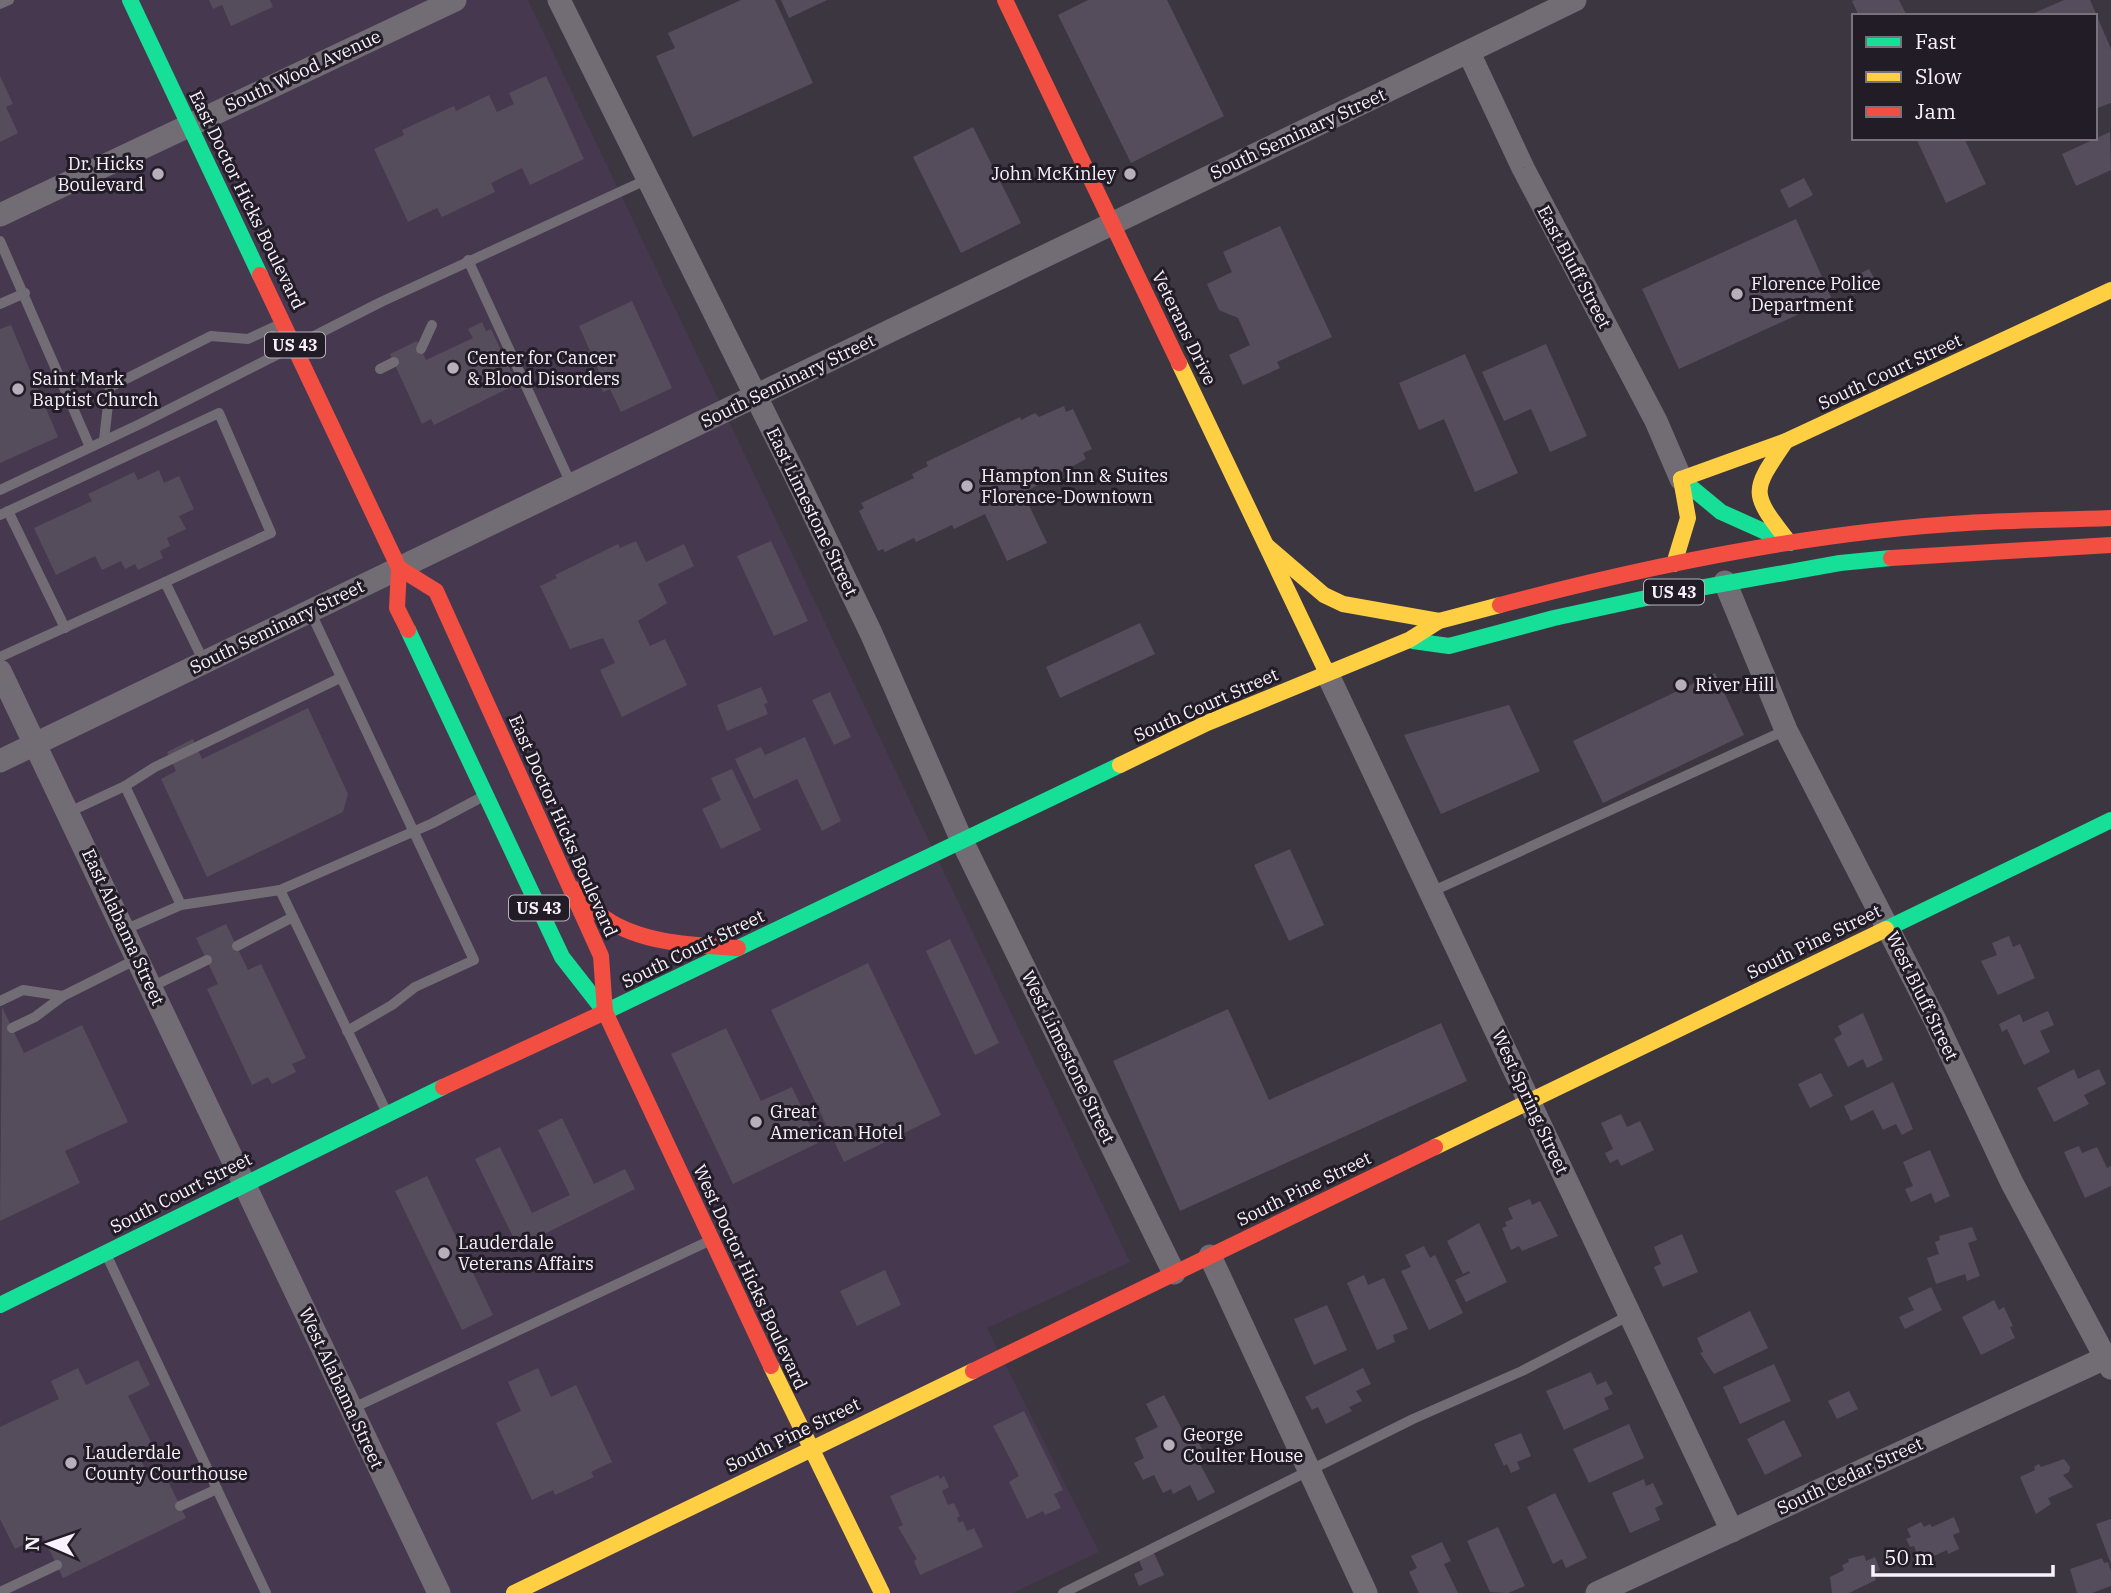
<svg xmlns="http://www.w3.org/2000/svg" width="2111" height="1593" viewBox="0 0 2111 1593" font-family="'IBM Plex Serif',serif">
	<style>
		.built { fill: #46384f }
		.building { fill: #554d5c }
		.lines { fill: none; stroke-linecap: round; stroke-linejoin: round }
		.lane { stroke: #726c75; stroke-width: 10 }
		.street { stroke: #726c75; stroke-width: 23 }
		.fast { stroke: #16e098; stroke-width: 16 }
		.slow { stroke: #ffcf43; stroke-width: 16 }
		.jam { stroke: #f24e42; stroke-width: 16 }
		.poi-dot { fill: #b7b0bc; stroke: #211c25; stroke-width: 2.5 }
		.labels { text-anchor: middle; stroke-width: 6; stroke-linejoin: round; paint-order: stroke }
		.shield { fill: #211c25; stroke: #b8b2bd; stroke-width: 2 }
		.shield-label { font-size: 16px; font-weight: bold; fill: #f9f2fe }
		.street-label { font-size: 18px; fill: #f9f2fe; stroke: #211c25 }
		.poi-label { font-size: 18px; fill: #f9f2fe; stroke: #211c25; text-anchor: start }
	</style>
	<rect width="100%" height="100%" fill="#3c3641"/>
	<path class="built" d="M0 0H528L1130 1262 987 1328 1099 1552 1013 1593H0Z"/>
	<g class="building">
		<path d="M209 0H270L273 7 231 26 222 5 213 9Z"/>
		<path d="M741 0H775L813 83 693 137 656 56 675 48 668 33Z"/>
		<path d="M781 0H827L789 18Z"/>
		<path d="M1088 0H1167L1224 116 1131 163 1058 15Z"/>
		<path d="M1855 0H1899L1907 16H1859L1852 1Z"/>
		<path d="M2064 0H2090L2111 49V103L2095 109V16H2035L2034 13Z"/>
		<path d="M0 76 13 104 6 107 18 133 0 142Z"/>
		<path d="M546 76 584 159 530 185 522 168 491 183 495 192 442 217 437 208 408 222 374 149 404 135 402 130 454 106 456 111 489 95 497 112 514 104 509 93Z"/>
		<path d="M973 127 1021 223 961 253 913 157Z"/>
		<path d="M2110 132 2111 170 2076 186 2062 154Z"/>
		<path d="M1916 138H1964L1986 184 1946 203Z"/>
		<path d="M1804 178 1813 195 1789 208 1780 190Z"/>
		<path d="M1796 219 1832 299 1679 369 1642 289Z"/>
		<path d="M1280 226 1332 337 1277 362 1280 368 1243 385 1229 355 1250 345 1238 318 1219 310 1207 284 1232 272 1223 252Z"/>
		<path d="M1869 269 1877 283 1852 295 1845 281Z"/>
		<path d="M632 301 672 388 621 412 610 389 603 392 596 375 600 373 579 326Z"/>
		<path d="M482 322 486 331 491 329 517 384 434 425 431 419 422 424 390 354 417 341 426 360 473 338 468 329Z"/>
		<path d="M11 325 58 437 0 463V329Z"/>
		<path d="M1546 344 1587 436 1550 452 1531 409 1504 421 1482 372Z"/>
		<path d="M1465 354 1518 473 1475 492 1444 419 1419 430 1399 383Z"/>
		<path d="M1064 406 1066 412 1073 409 1092 449 1083 453 1086 459 1023 493 1047 543 1007 561 985 514 954 529 952 525 916 542 914 538 885 552 883 549 878 551 859 511 864 508 861 503 914 478 912 474 928 466 926 462 1020 417 1021 420 1035 413 1039 417Z"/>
		<path d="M159 470 164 483 179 476 194 509 179 516 186 529 167 538 170 546 160 551 163 558 138 570 135 564 125 569 121 561 102 570 95 556 56 575 34 528 92 501 88 494 134 472 138 480Z"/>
		<path d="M636 541 646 562 684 544 694 566 658 584 667 603 638 621 650 646 665 639 687 685 622 717 600 670 615 663 603 638 570 649 540 586 557 578 555 575 618 544 620 548Z"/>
		<path d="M771 541 808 621 774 636 737 556Z"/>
		<path d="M1140 623 1155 654 1060 698 1046 667Z"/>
		<path d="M1715 673 1744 735 1603 803 1573 741Z"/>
		<path d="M761 687 768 703 764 704 768 714 727 731 717 705Z"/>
		<path d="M830 692 851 737 834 745 812 700Z"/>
		<path d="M1509 705 1540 771 1441 814 1404 735Z"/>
		<path d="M308 708 348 794 343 812 207 877 161 779 176 771 167 752 193 739 202 759Z"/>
		<path d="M805 737 841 821 822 831 797 779 754 799 735 759 761 747 765 755Z"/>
		<path d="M732 769 761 830 721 849 702 809 721 800 711 778Z"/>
		<path d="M1290 849 1324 925 1289 941 1254 865Z"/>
		<path d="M226 924 248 970 261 964 306 1058 292 1064 296 1072 272 1084 268 1077 252 1085 207 989 218 984 196 938Z"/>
		<path d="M2009 936 2013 947 2020 944 2035 978 1998 995 1981 961 1997 955 1992 943Z"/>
		<path d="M950 939 999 1043 975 1055 926 951Z"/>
		<path d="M868 963 941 1115 844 1162 771 1010Z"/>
		<path d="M2 1007 24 1053 82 1025 128 1122 65 1151 80 1183 0 1221Z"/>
		<path d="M1228 1009 1269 1100 1441 1023 1467 1081 1180 1211 1113 1061Z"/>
		<path d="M2048 1011 2054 1025 2040 1031 2050 1052 2024 1065 2007 1029 2002 1032 1999 1024 2020 1014 2023 1022Z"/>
		<path d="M1863 1013 1883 1060 1867 1068 1863 1059 1848 1067 1834 1039 1842 1034 1838 1026Z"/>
		<path d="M726 1028 761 1101 792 1087 818 1143 733 1184 671 1054Z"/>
		<path d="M2074 1069 2078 1079 2099 1069 2106 1084 2084 1095 2089 1104 2054 1122 2037 1088Z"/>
		<path d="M1821 1073 1833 1096 1810 1108 1798 1084Z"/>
		<path d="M1893 1082 1913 1129 1902 1135 1896 1124 1883 1130 1873 1110 1851 1121 1844 1106Z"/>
		<path d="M1621 1114 1627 1127 1640 1121 1654 1150 1621 1166 1618 1159 1610 1163 1605 1153 1613 1149 1601 1123Z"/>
		<path d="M562 1118 594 1184 625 1169 635 1189 518 1247 475 1159 500 1147 532 1213 570 1195 538 1130Z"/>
		<path d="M2079 1146 2082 1153 2097 1147 2107 1168 2111 1166V1186L2085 1198 2064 1152Z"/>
		<path d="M1930 1150 1950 1196 1935 1203 1931 1193 1911 1202 1905 1189 1913 1186 1903 1162Z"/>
		<path d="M427 1176 493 1315 462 1330 395 1191Z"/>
		<path d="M1530 1199 1532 1205 1540 1201 1558 1236 1522 1251 1519 1246 1511 1250 1502 1228 1507 1226 1505 1222 1513 1219 1508 1208Z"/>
		<path d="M1479 1223 1507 1282 1466 1302 1455 1280 1470 1273 1469 1271 1463 1274 1447 1241Z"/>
		<path d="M1972 1227 1977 1240 1968 1243 1980 1276 1967 1281 1965 1274 1936 1284 1927 1258 1939 1254 1935 1242 1940 1240 1939 1236Z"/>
		<path d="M1682 1234 1698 1272 1663 1287 1654 1267 1661 1264 1654 1247Z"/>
		<path d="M1424 1246 1430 1258 1435 1255 1463 1313 1429 1330 1401 1271 1411 1267 1405 1255Z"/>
		<path d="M885 1270 901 1305 857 1326 840 1291Z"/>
		<path d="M1364 1275 1368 1285 1384 1278 1408 1329 1393 1335 1395 1342 1377 1350 1347 1283Z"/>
		<path d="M1931 1287 1942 1310 1905 1329 1899 1317 1914 1310 1908 1298Z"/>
		<path d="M1994 1300 1999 1310 2004 1307 2013 1326 2010 1327 2015 1338 1981 1355 1962 1317Z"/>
		<path d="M1327 1305 1347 1350 1314 1365 1294 1319Z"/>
		<path d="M1750 1311 1768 1348 1714 1374 1700 1353 1703 1352 1697 1338Z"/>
		<path d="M138 1360 150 1385 128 1396 153 1446 138 1454 150 1479 164 1473 186 1518 63 1578 42 1535 15 1549 0 1519V1427L59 1399 51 1381 78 1368 86 1385Z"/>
		<path d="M1774 1364 1791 1401 1740 1424 1723 1387Z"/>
		<path d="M538 1368 551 1397 576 1385 612 1462 591 1472 594 1477 555 1495 553 1490 532 1500 496 1423 521 1411 508 1382Z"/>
		<path d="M1363 1368 1371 1384 1356 1391 1362 1401 1349 1407 1352 1411 1326 1424 1318 1407 1312 1410 1305 1397Z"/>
		<path d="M1591 1372 1597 1385 1606 1381 1613 1394 1604 1398 1609 1409 1564 1430 1546 1391Z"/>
		<path d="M1849 1391 1858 1409 1837 1419 1828 1401Z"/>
		<path d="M1164 1395 1186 1437 1194 1433 1203 1451 1195 1455 1215 1492 1198 1501 1190 1485 1173 1494 1171 1489 1163 1493 1154 1475 1143 1480 1134 1463 1144 1458 1135 1438 1158 1427 1146 1404Z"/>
		<path d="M1024 1411 1063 1490 1054 1494 1061 1508 1045 1515 1043 1511 1027 1519 1009 1482 1019 1476 993 1426Z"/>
		<path d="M1784 1420 1802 1456 1765 1475 1747 1439Z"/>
		<path d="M1629 1424 1644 1458 1589 1483 1573 1449Z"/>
		<path d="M1521 1433 1531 1456 1517 1462 1520 1469 1511 1473 1507 1464 1504 1466 1494 1444Z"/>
		<path d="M2064 1459 2070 1467 2069 1472 2063 1475 2073 1487 2048 1498 2051 1504 2036 1514 2020 1477 2035 1470 2034 1467 2039 1464 2041 1467Z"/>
		<path d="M938 1475 940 1479 944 1476 949 1487 942 1491 948 1505 954 1503 960 1516 957 1518 959 1523 963 1521 967 1531 974 1528 983 1547 920 1575 914 1561 917 1559 898 1527 903 1525 890 1496Z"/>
		<path d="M1644 1479 1646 1486 1653 1483 1663 1504 1655 1508 1660 1520 1630 1533 1612 1493Z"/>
		<path d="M1555 1493 1587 1558 1566 1568 1562 1559 1553 1564 1527 1507Z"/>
		<path d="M1954 1517 1960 1532 1953 1535 1959 1549 1948 1554 1947 1550 1921 1562 1914 1546 1910 1547 1906 1539 1911 1537 1907 1529 1921 1522 1924 1527 1930 1524 1932 1527Z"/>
		<path d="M2111 1519V1564L2096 1524Z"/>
		<path d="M1498 1527 1525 1586 1508 1593 1490 1592 1467 1541Z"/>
		<path d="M1442 1542 1451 1561 1444 1564 1458 1593H1419L1409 1572 1417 1568 1411 1556Z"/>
		<path d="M1153 1551 1164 1575 1139 1586 1134 1574 1143 1570 1138 1558Z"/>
		<path d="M1864 1555 1866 1561 1875 1557 1880 1570 1873 1573 1876 1580 1849 1593H1832L1830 1577 1844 1570 1842 1565 1849 1562 1848 1559Z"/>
		<path d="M2102 1558 2104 1563 2108 1562 2111 1571V1586L2092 1593H2077L2070 1569Z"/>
	</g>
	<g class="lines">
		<g class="lane">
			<path d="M0 4 9 0"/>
			<path d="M0 241 90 447"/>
			<path d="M468 260 572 486"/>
			<path d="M0 304 25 293"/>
			<path d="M421 349 432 325"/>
			<path d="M380 369 394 362"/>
			<path d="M104 440 110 387 211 336 248 339 276 326"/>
			<path d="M0 490 140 424 381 302 648 179"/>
			<path d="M8 511 65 628"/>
			<path d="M0 515 219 413 271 533 165 582"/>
			<path d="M310 611 474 960 415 987 392 1005 347 1031"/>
			<path d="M0 657 165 582 204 662"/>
			<path d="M125 786 155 767 340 678"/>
			<path d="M69 812 125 786 181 905"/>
			<path d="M280 890 433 823 480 798"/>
			<path d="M1431 892 1786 730"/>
			<path d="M124 930 181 905 280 890 386 1111"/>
			<path d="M237 946 293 917"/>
			<path d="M151 987 207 960"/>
			<path d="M0 1001 23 990 63 996 137 959"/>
			<path d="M12 1028 35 1017 63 996"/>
			<path d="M106 1254 266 1593"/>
			<path d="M351 1409 709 1241"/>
			<path d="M180 1506 217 1489"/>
			<path d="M0 1592 57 1565"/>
			<path d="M1063 1593 1413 1419 1522 1371 1630 1315"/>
		</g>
		<g class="street">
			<path d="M559 0 795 475 871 633 962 841 1174 1273"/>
			<path d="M1469 53 1523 168 1656 421 1681 479"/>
			<path d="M0 215 455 0"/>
			<path d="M1725 582 1786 730 1935 1020 2012 1183 2111 1368"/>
			<path d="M0 671 439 1593"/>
			<path d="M1327 673 1732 1531"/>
			<path d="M0 761 1575 0"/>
			<path d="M1210 1256 1366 1593"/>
			<path d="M1597 1593 2103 1359"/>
		</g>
		<g class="fast">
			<path d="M130 0 260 275"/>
			<path d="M1681 479 1721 512 1790 543"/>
			<path d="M408 630 562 957 605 1012"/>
			<path d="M1413 641 1449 646 1554 618 1660 595 1840 563 1891 558"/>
			<path d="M1886 929 2111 820"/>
			<path d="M605 1012 1120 765"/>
			<path d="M0 1305 443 1087"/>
		</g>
		<g class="slow">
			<path d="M1179 363 1327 673"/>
			<path d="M1786 441C1751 492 1750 492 1788 541"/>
			<path d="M1681 479 1786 441 2111 290"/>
			<path d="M1267 546 1324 595 1343 604 1439 621"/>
			<path d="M1674 564 1688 518 1681 479"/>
			<path d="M1120 765 1207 723 1409 640 1439 621 1500 605"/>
			<path d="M1435 1147 1886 929"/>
			<path d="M771 1366 882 1593"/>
			<path d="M514 1593 973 1371"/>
		</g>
		<g class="jam">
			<path d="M1005 0 1179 363"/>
			<path d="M260 275 399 568 397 608 408 630"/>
			<path d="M1891 558 2111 545"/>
			<path d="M399 568 436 591 601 956 605 1012"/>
			<path d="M1500 605C1651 565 1812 532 1967 523 2015 520 2063 520 2111 518"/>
			<path d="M574 889C584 899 594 911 606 919 643 944 695 945 738 948"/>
			<path d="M443 1087 605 1012 771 1366"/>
			<path d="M973 1371 1435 1147"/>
		</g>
	</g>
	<g class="poi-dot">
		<circle cx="158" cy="174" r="7"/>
		<circle cx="1130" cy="174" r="7"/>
		<circle cx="1737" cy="294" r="7"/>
		<circle cx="453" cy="368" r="7"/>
		<circle cx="18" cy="389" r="7"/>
		<circle cx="967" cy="486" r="7"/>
		<circle cx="1681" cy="685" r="7"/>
		<circle cx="756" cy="1122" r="7"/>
		<circle cx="444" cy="1253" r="7"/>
		<circle cx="1169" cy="1445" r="7"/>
		<circle cx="71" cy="1463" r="7"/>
	</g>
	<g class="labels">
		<g class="shield">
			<rect x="265" y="332.5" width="60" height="25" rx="5"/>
			<rect x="1644" y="579.5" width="60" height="25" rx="5"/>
			<rect x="509" y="895.5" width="60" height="25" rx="5"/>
		</g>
		<g class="shield-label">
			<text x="295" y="351">US 43</text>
			<text x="1674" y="598">US 43</text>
			<text x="539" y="914">US 43</text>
		</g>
		<g class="street-label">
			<text transform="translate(303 71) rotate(-25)" y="6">South Wood Avenue</text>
			<text transform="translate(1298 134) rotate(-25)" y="6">South Seminary Street</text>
			<text transform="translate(247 200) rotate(64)" y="6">East Doctor Hicks Boulevard</text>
			<text transform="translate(1574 267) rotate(62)" y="6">East Bluff Street</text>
			<text transform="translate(1184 328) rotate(64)" y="6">Veterans Drive</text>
			<text transform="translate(1890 372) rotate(-25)" y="6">South Court Street</text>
			<text transform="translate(788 381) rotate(-26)" y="6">South Seminary Street</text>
			<text transform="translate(812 512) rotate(64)" y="6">East Limestone Street</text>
			<text transform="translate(277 627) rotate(-26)" y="6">South Seminary Street</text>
			<text transform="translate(1206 705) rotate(-24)" y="6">South Court Street</text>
			<text transform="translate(563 826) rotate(66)" y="6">East Doctor Hicks Boulevard</text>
			<text transform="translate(123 927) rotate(65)" y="6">East Alabama Street</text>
			<text transform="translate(1814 942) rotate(-26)" y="6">South Pine Street</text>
			<text transform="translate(693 949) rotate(-26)" y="6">South Court Street</text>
			<text transform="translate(1922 996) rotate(64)" y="6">West Bluff Street</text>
			<text transform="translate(1068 1057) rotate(64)" y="6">West Limestone Street</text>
			<text transform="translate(1530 1102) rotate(65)" y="6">West Spring Street</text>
			<text transform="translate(1304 1189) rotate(-26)" y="6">South Pine Street</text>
			<text transform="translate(181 1193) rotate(-27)" y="6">South Court Street</text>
			<text transform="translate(750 1277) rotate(65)" y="6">West Doctor Hicks Boulevard</text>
			<text transform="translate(341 1388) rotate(65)" y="6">West Alabama Street</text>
			<text transform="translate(793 1435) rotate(-26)" y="6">South Pine Street</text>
			<text transform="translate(1850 1476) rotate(-25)" y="6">South Cedar Street</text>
		</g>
		<g class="poi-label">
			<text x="144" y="170" text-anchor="end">Dr. Hicks<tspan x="144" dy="21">Boulevard</tspan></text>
			<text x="1116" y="180" text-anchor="end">John McKinley</text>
			<text x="1751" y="290">Florence Police<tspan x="1751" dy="21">Department</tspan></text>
			<text x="467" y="364">Center for Cancer<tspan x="467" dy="21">&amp; Blood Disorders</tspan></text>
			<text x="32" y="385">Saint Mark<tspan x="32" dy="21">Baptist Church</tspan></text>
			<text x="981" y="482">Hampton Inn &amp; Suites<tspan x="981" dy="21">Florence-Downtown</tspan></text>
			<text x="1695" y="691">River Hill</text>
			<text x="770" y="1118">Great<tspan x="770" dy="21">American Hotel</tspan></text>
			<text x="458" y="1249">Lauderdale<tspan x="458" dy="21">Veterans Affairs</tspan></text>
			<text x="1183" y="1441">George<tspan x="1183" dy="21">Coulter House</tspan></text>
			<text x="85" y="1459">Lauderdale<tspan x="85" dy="21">County Courthouse</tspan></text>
		</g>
	</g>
	<rect x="1852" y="14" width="245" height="126" fill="#211c25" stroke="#77727c" stroke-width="2"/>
	<rect x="1866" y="37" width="35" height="10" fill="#16e098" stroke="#77727c" stroke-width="2"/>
	<text x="1915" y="49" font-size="21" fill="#f9f2fe">Fast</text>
	<rect x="1866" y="72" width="35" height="10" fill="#ffcf43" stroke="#77727c" stroke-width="2"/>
	<text x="1915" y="84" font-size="21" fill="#f9f2fe">Slow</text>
	<rect x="1866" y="107" width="35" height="10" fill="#f24e42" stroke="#77727c" stroke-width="2"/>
	<text x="1915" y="119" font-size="21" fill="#f9f2fe">Jam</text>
	<g transform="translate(49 1544) rotate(272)" stroke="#211c25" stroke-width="5" paint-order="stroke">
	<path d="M0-5L12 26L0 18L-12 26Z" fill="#f9f2fe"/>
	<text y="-10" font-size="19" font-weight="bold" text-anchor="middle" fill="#f9f2fe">N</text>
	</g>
	<path d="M1873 1565v10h180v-10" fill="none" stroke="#f9f2fe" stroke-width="3.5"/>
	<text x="1884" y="1565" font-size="21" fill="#f9f2fe" stroke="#211c25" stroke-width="5" paint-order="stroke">50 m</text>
</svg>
